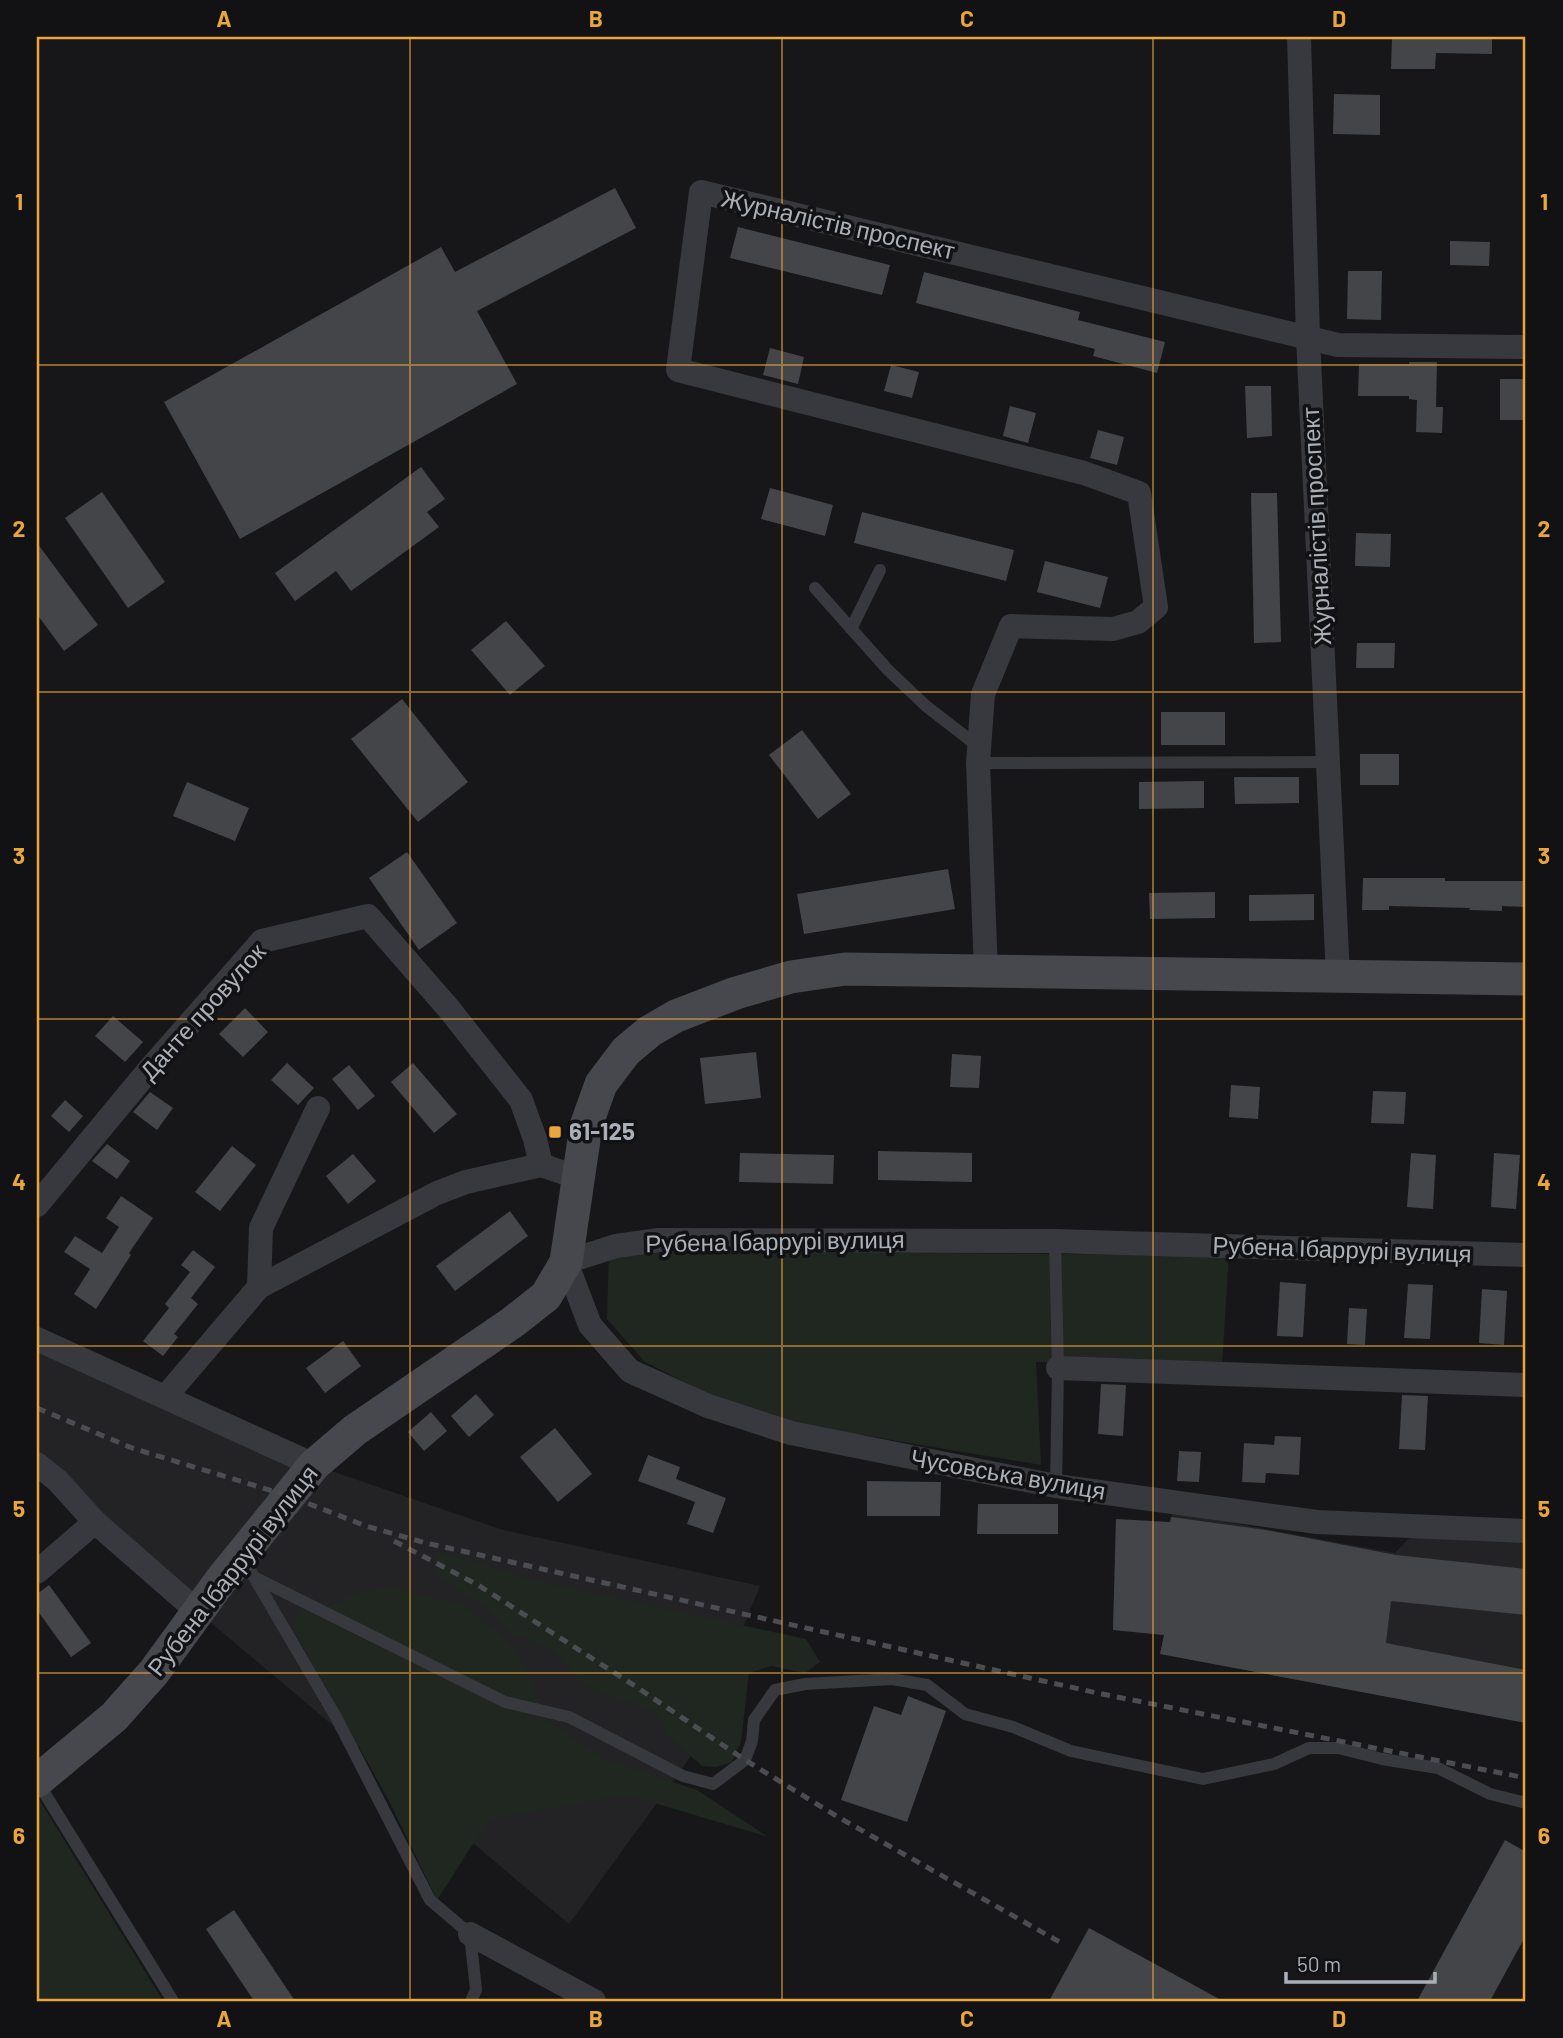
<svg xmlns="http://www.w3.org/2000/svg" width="1563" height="2038" viewBox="0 0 1563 2038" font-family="Barlow,sans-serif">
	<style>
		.built { fill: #232326 }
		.green { fill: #1f2720 }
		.building { fill: #444549 }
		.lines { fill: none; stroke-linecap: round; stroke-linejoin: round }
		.service { stroke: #38393e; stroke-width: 12 }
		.minor { stroke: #38393e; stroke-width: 24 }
		.secondary { stroke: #46484e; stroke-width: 33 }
		.rail { stroke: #4b4d53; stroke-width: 5; stroke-dasharray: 9 7; stroke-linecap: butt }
		.grid { fill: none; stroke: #eaa53d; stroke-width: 2; stroke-opacity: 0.55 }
		.poi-dot { fill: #eaa53d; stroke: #121214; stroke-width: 2.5 }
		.labels { text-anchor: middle; stroke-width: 7; stroke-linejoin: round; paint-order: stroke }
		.street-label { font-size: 24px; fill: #aaafb8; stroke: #121214 }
		.poi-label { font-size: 24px; font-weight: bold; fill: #aaafb8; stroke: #121214; text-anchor: start }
		.neatline { fill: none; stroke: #eaa53d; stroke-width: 2.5 }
		.grid-label { font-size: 23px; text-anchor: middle; font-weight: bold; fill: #eaa53d }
	</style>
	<rect width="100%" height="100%" fill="#171719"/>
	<g class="built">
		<path d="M37 1339 314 1465 503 1530 760 1586 691 1756 569 1924 197 1611 37 1453Z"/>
		<path d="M1173 1512 1395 1553 1413 1534 1526 1541V1723L1160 1654 1164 1635 1113 1630 1116 1519 1169 1525Z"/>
	</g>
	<g class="green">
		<path d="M609 1251 1229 1255 1222 1366 1036 1362 1041 1465 797 1424 712 1396 645 1362 607 1319Z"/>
		<path d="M435 1553 455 1556 529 1579 806 1639 820 1662 805 1673 771 1666 749 1673 741 1742 732 1762 716 1767 702 1766 670 1738 656 1712 587 1687 574 1675 555 1650 512 1634 486 1607 436 1574Z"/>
		<path d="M393 1588 464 1605 514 1648 529 1676 546 1720 604 1759 697 1790 768 1837 628 1795 489 1819 437 1900 389 1801 294 1630 295 1617 303 1611 333 1605 361 1591Z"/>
		<path d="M37 1796 163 2001H37Z"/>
	</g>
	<g class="building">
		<path d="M1392 37H1492V54L1436 53 1435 69H1391Z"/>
		<path d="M1334 94 1380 95V135L1333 134Z"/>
		<path d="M615 188 636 228 477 311 517 384 240 539 164 402 441 247 455 272Z"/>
		<path d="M738 227 890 265 882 295 730 258Z"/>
		<path d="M1450 241 1490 242 1489 266 1450 265Z"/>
		<path d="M1348 271H1382L1381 320 1347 319Z"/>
		<path d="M924 272 1080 312 1078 320 1165 342 1157 373 1093 356 1095 349 916 303Z"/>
		<path d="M770 348 804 357 798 384 763 375Z"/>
		<path d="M1409 362H1437L1436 407H1443L1442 433 1416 432 1417 400 1409 399V396H1358L1359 364H1409Z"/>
		<path d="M891 365 919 372 912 398 884 391Z"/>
		<path d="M1500 379H1525L1524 420H1500Z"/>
		<path d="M1245 386H1271L1272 436 1247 438Z"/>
		<path d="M1010 406 1036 413 1028 443 1003 436Z"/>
		<path d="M1098 430 1124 437 1117 465 1090 458Z"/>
		<path d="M421 467 445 499 427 512 439 527 351 591 336 571 295 601 275 573Z"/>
		<path d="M770 488 833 505 825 536 761 519Z"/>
		<path d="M102 492 165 582 128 608 65 518Z"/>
		<path d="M1251 493H1277L1281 642 1254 643Z"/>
		<path d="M862 512 1014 550 1006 581 854 543Z"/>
		<path d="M1356 533 1391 534 1390 567 1355 566Z"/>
		<path d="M37 543 98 625 64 651 37 614Z"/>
		<path d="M1045 561 1108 577 1100 608 1037 592Z"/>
		<path d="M506 621 545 666 510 695 471 650Z"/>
		<path d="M1357 643H1395L1394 668H1356Z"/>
		<path d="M402 699 468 782 418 822 351 739Z"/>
		<rect x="1161" y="712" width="64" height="33"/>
		<path d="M802 730 851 794 818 819 769 755Z"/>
		<rect x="1360" y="754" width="39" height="31"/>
		<path d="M1234 777H1299V803L1235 804Z"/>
		<path d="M1204 781V808L1139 809V782Z"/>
		<path d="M187 782 249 808 235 841 173 816Z"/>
		<path d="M407 852 457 923 419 950 369 878Z"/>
		<path d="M948 869 955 909 804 934 797 894Z"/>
		<path d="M1363 878H1445V881H1526V907L1502 906V911L1469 910 1470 908 1389 906V910H1362Z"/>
		<path d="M1215 892V918L1150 919 1149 893Z"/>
		<path d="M1314 894V920L1249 921V895Z"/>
		<path d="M245 1008 268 1032 243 1057 219 1034Z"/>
		<path d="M113 1016 143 1042 125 1062 95 1036Z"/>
		<path d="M756 1052 761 1098 705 1104 700 1058Z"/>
		<path d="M952 1054 981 1056 979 1088 950 1087Z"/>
		<path d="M287 1063 314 1088 298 1105 271 1080Z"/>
		<path d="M413 1063 457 1114 434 1133 391 1082Z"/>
		<path d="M349 1065 375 1096 358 1110 332 1079Z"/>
		<path d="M1231 1085 1260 1087 1258 1119 1229 1117Z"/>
		<path d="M1373 1091 1406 1092 1404 1124 1371 1123Z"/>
		<path d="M150 1092 173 1108 157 1130 133 1112Z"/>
		<path d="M65 1100 83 1116 69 1132 51 1116Z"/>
		<path d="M107 1144 130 1161 117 1179 92 1161Z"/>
		<path d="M232 1146 256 1165 220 1211 195 1192Z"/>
		<path d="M878 1151 972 1153V1182L878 1180Z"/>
		<path d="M740 1153 834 1155 833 1184 739 1182Z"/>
		<path d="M1411 1153 1436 1155 1433 1209 1407 1207Z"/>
		<path d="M1494 1153 1520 1155 1516 1209 1491 1207Z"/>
		<path d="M353 1154 376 1181 348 1204 326 1176Z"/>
		<path d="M121 1196 153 1218 129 1253 131 1255 96 1309 74 1294 90 1269 64 1252 75 1236 102 1253 119 1227 106 1218Z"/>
		<path d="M510 1211 528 1236 455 1291 436 1266Z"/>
		<path d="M193 1250 215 1267 191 1298 198 1304 174 1334 178 1337 163 1356 143 1341 169 1308 165 1304 190 1272 181 1265Z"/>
		<path d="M1280 1282 1306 1284 1303 1337 1277 1336Z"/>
		<path d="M1408 1284 1433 1285 1430 1339 1404 1338Z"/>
		<path d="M1482 1289 1507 1291 1504 1345 1479 1343Z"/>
		<path d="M1349 1308 1367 1309 1365 1345 1347 1344Z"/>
		<path d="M343 1341 361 1366 325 1393 306 1368Z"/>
		<path d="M1101 1384 1126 1385 1123 1436 1098 1434Z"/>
		<path d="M476 1394 494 1415 469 1437 451 1416Z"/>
		<path d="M1402 1395 1428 1396 1425 1450 1399 1449Z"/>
		<path d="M431 1412 447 1431 424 1451 408 1432Z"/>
		<path d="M555 1428 592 1474 558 1502 520 1457Z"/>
		<path d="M1275 1436 1301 1437 1299 1475 1266 1473 1265 1483 1242 1482 1244 1443 1274 1445Z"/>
		<path d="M1179 1451 1201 1452 1199 1482 1177 1481Z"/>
		<path d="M648 1455 680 1467 676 1479 726 1498 713 1533 687 1524 695 1502 638 1481Z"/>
		<path d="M867 1481 941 1482 940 1516H867Z"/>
		<path d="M978 1504H1058V1534H977Z"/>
		<path d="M1171 1517 1266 1530 1396 1555 1526 1569V1615L1391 1601 1386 1643 1526 1670V1723L1160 1654 1164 1635 1113 1630 1116 1519 1170 1522Z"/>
		<path d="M49 1585 91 1643 71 1657 37 1610V1594Z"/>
		<path d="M908 1696 946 1711 907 1822 841 1800 874 1706 901 1715Z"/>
		<path d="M1505 1840 1526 1852V1935L1490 2001H1417Z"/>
		<path d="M234 1910 295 2001H254L206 1929Z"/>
		<path d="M1089 1928 1223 2001H1049Z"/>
	</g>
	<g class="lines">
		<g class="service">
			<path d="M815 588 888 670 926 706 979 747"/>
			<path d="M851 629 880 570"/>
			<path d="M978 763 1328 762"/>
			<path d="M1055 1241 1058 1368 1056 1486"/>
			<path d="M241 1555 336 1717 430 1900 470 1934 476 1990 471 2001"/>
			<path d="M256 1578 505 1702 569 1717 683 1776 713 1784 745 1760 752 1741 754 1720 775 1690 805 1684 892 1679 927 1685 965 1714 1013 1727 1071 1751 1203 1779 1274 1764 1309 1748H1338L1382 1759 1438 1768 1490 1794 1526 1803"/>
			<path d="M37 1781 173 2001"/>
		</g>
		<g class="minor">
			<path d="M1299 37 1308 337 1338 977"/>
			<path d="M986 972 978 763 983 694 1011 626 1113 629 1138 622 1156 607 1139 493 1084 473 678 370 701 192 1338 345 1526 347"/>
			<path d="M37 1205 148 1071 262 941 368 916 449 1009 521 1100 535 1139 541 1165"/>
			<path d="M1526 1255 1055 1241 659 1240 616 1246 566 1262 590 1325 630 1371 708 1406 791 1433 1056 1486 1317 1522 1526 1531"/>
			<path d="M259 1287 261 1228 318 1108"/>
			<path d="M37 1339 314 1465"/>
			<path d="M1058 1368 1526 1385"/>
			<path d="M166 1396 259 1287 437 1193 466 1182 541 1165 579 1178"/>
			<path d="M37 1464 58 1481 95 1522 197 1611"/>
			<path d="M37 1572 95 1522"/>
			<path d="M470 1934 594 2001"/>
		</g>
		<path class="secondary" d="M37 1781 114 1717 154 1672 221 1580 314 1465 355 1430 513 1322 546 1296 566 1262 586 1126 601 1084 626 1051 650 1031 676 1016 736 993 791 977 845 969 1526 979"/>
		<g class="rail">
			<path d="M37 1408 132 1448 289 1496 366 1526 426 1543 1097 1693 1526 1778"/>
			<path d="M394 1541 478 1585 635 1686 745 1760 838 1817 1065 1945"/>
		</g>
	</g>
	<path class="grid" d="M410 37V2001M782 37V2001M1153 37V2001M37 365H1526M37 692H1526M37 1019H1526M37 1346H1526M37 1673H1526"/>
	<rect class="poi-dot" x="548" y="1125" width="14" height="14" rx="3.5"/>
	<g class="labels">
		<g class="street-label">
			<text transform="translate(838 225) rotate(13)" y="8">Журналістів проспект</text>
			<text transform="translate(1317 526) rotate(-93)" y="8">Журналістів проспект</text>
			<text transform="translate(203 1012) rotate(-48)" y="8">Данте провулок</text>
			<text transform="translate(775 1242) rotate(-1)" y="8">Рубена Ібаррурі вулиця</text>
			<text transform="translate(1342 1250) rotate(2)" y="8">Рубена Ібаррурі вулиця</text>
			<text transform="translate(1008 1475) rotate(10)" y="8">Чусовська вулиця</text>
			<text transform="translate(233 1571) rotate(-52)" y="8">Рубена Ібаррурі вулиця</text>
		</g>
		<g class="poi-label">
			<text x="569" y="1140">61-125</text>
		</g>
	</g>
	<rect width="1563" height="2038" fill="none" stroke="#121214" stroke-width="77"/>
	<path d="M1286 1972v10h149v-10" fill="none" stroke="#aaafb8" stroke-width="3.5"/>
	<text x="1297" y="1972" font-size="21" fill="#aaafb8" stroke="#121214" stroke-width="5" paint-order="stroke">50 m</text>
	<rect x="38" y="38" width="1486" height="1962" class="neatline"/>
	<g class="grid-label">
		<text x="224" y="27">A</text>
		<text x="596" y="27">B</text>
		<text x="967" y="27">C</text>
		<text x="1339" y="27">D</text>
		<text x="19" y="210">1</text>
		<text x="1544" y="210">1</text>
		<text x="19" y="537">2</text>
		<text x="1544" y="537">2</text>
		<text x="19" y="864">3</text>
		<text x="1544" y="864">3</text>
		<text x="19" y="1190">4</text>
		<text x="1544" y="1190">4</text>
		<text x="19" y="1517">5</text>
		<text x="1544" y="1517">5</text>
		<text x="19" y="1844">6</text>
		<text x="1544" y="1844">6</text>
		<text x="224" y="2027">A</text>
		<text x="596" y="2027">B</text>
		<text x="967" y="2027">C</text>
		<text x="1339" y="2027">D</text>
	</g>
</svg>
